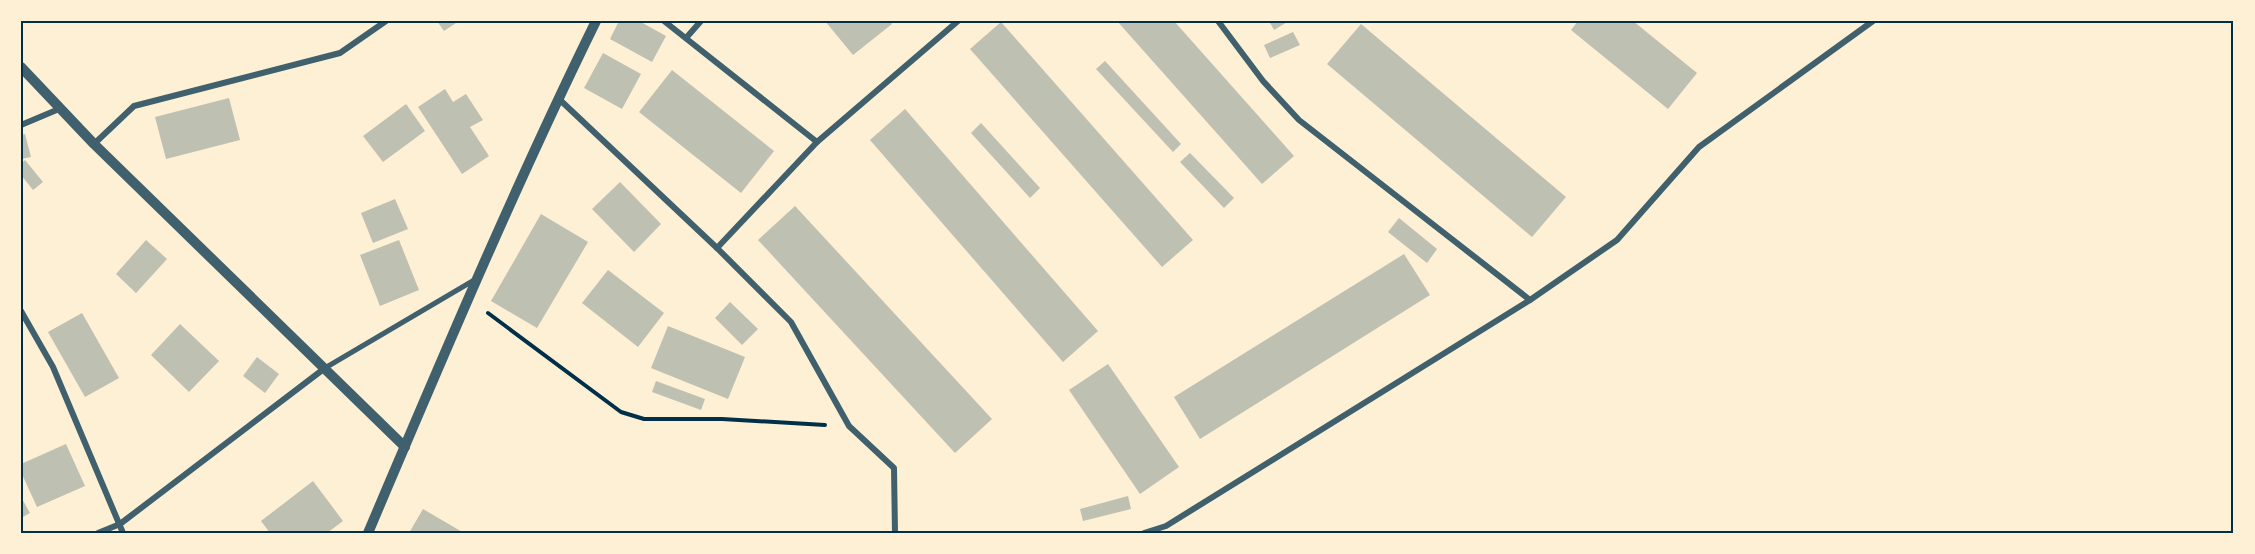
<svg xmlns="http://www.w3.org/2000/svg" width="2255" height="554" viewBox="0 0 2255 554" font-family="Barlow,sans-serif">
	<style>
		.building { fill: #bec0b2 }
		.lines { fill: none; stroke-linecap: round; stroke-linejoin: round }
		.path { stroke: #003049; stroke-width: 4 }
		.pedestrian { stroke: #3f606c; stroke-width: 5 }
		.minor { stroke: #3f606c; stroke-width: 6 }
		.tertiary { stroke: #3f606c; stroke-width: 10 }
		.neatline { fill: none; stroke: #003049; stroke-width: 2 }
	</style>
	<rect width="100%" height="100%" fill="#fdf0d5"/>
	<g class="building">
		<path d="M437 21H459L444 31Z"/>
		<path d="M619 21H639L666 36 652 62 610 39Z"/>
		<path d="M825 21H890L892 24 853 55Z"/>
		<path d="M1117 21H1174L1294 156 1262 184Z"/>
		<path d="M1269 21H1289L1274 30Z"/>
		<path d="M1578 21H1633L1697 73 1668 109 1571 30Z"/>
		<path d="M1001 22 1193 240 1162 267 970 49Z"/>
		<path d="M1361 24 1566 197 1532 237 1327 64Z"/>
		<path d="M1293 32 1300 45 1270 58 1264 45Z"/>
		<path d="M603 53 641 74 622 109 584 88Z"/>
		<path d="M1105 61 1181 144 1173 152 1096 69Z"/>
		<path d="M672 70 774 151 741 193 639 112Z"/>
		<path d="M445 89 453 102 466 94 483 120 470 127 489 156 462 174 418 107Z"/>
		<path d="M229 98 240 140 166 159 155 117Z"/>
		<path d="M406 104 425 131 383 162 363 136Z"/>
		<path d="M905 109 1098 331 1063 362 870 140Z"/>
		<path d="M981 123 1040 188 1030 198 971 133Z"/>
		<path d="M25 134 31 157 21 159V135Z"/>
		<path d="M1190 153 1234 198 1224 208 1180 162Z"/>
		<path d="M25 160 43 182 33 190 21 175V164Z"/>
		<path d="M620 182 661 224 634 252 592 209Z"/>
		<path d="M395 199 408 229 373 243 361 213Z"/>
		<path d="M795 206 992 419 955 453 758 240Z"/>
		<path d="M541 214 588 242 537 328 491 301Z"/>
		<path d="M1399 218 1437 249 1427 263 1388 232Z"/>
		<path d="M146 240 167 259 136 293 116 274Z"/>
		<path d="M399 240 419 290 380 306 360 255Z"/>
		<path d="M1404 254 1430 295 1200 439 1174 397Z"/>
		<path d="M608 270 664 313 638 347 582 303Z"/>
		<path d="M730 302 758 329 742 345 715 318Z"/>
		<path d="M82 313 119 378 85 397 48 332Z"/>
		<path d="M180 324 219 361 189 392 151 355Z"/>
		<path d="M668 326 745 357 728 399 651 368Z"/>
		<path d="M257 357 279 374 265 393 243 376Z"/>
		<path d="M1108 364 1179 467 1140 494 1069 390Z"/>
		<path d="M656 381 705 399 701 410 652 392Z"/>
		<path d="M66 444 85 486 37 507 21 472V464Z"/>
		<path d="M313 481 343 521 327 533H270L261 521Z"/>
		<path d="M1128 496 1131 509 1083 521 1080 509Z"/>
		<path d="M21 497 30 513 21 518Z"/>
		<path d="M423 509 464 533H409Z"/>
	</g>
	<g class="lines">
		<path class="path" d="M488 313 621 412 644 419H722L825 425"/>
		<path class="pedestrian" d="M325 368 476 279"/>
		<g class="minor">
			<path d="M664 21 817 142"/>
			<path d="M1218 21 1263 81 1299 120 1530 300"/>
			<path d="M686 38 701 21"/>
			<path d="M559 99 717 248 791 322 849 426 894 468 895 533"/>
			<path d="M21 125 59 109"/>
			<path d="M94 144 134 106 340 53 386 21"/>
			<path d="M717 248 817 142 958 21"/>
			<path d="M21 311 53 367 123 533"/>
			<path d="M98 533 120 524 325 368"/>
			<path d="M1144 533 1166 526 1530 300 1617 240 1699 147 1873 21"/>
		</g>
		<g class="tertiary">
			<path d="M21 67 94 144 405 447"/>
			<path d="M368 533C441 361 514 188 596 21"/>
		</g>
	</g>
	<rect width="2255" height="554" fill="none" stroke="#fdf0d5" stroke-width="45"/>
	<rect x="22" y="22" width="2210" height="510" class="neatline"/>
</svg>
